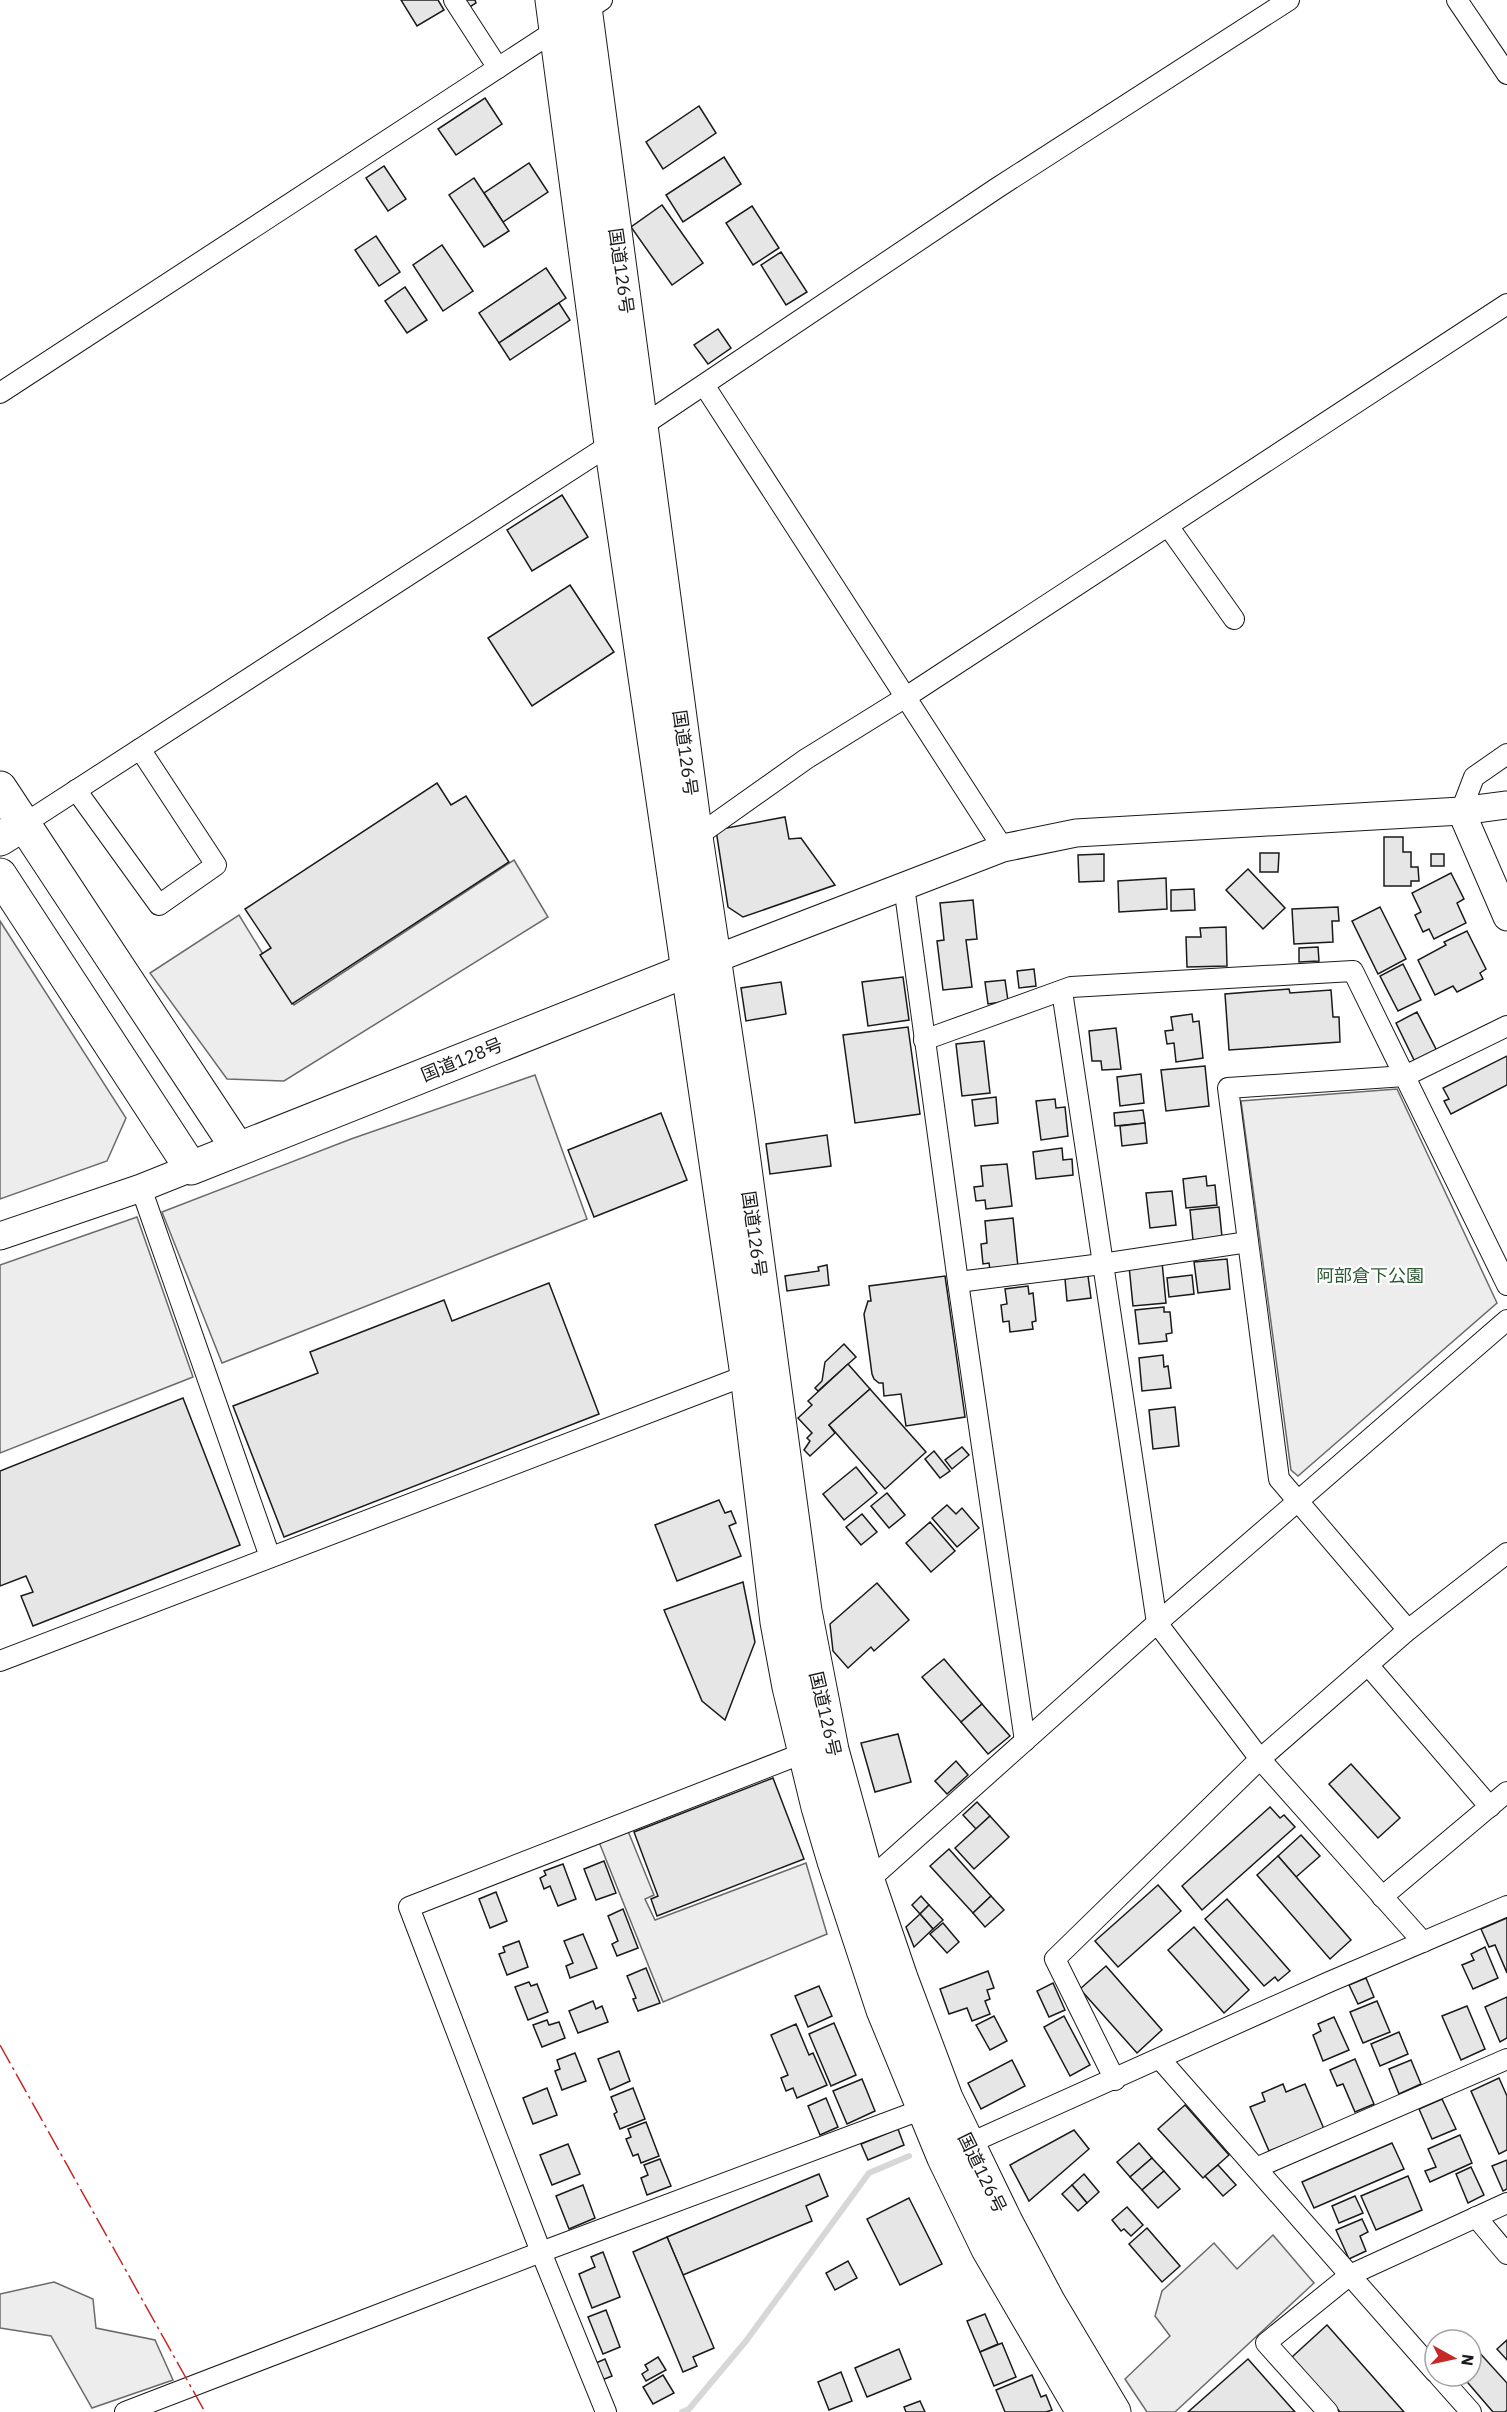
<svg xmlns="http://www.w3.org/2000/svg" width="1507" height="2412" viewBox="0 0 1507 2412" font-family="'IBM Plex Sans','Noto Sans JP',sans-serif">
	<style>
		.built { fill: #ededed; stroke: #6a6a6a; stroke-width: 1.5 }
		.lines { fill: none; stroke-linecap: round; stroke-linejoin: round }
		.stream { stroke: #d7d7d7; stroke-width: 6 }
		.building { fill: #e6e6e6; stroke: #1a1a1a; stroke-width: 1.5 }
		.street-casing { stroke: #1a1a1a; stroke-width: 22 }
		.secondary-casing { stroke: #1a1a1a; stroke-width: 29 }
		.highway-casing { stroke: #1a1a1a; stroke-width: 35 }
		.street { stroke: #fff; stroke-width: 20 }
		.secondary { stroke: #fff; stroke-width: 27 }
		.highway { stroke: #fff; stroke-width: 33 }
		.power { stroke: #c62828; stroke-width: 1.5; stroke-dasharray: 21 4.5 3 4.5; stroke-linecap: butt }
		.labels { text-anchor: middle; stroke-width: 4.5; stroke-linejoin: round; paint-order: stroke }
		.street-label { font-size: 18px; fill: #1a1a1a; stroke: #fff }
		.park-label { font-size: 18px; fill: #2b5a34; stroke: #fff }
	</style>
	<rect width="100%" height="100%" fill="#fff"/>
	<g class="built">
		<path d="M514 860 548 917 284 1081 227 1079 150 973 239 915 294 1005Z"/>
		<path d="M0 921 126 1118 107 1161 0 1199Z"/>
		<path d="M535 1075 587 1219 222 1363 162 1212 351 1139Z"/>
		<path d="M1397 1089 1497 1303 1298 1476 1291 1470 1241 1101Z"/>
		<path d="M137 1217 193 1377 0 1453V1265Z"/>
		<path d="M628 1831 654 1895 645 1899 655 1920 806 1863 827 1934 663 2002 599 1842Z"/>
		<path d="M1273 2235 1314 2283 1175 2412H1147L1125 2379 1170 2336 1155 2316 1162 2291 1214 2243 1237 2269Z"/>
		<path d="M54 2282 93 2299 96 2328 155 2340 173 2380 92 2408 51 2336 0 2328V2294Z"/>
	</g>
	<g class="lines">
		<path class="stream" d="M682 2412 689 2409 746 2341 869 2173 909 2156"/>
	</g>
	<g class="building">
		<path d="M401 0H438L444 10 417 26Z"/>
		<path d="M458 0H475L476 3 465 10Z"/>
		<path d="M485 98 502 124 456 155 438 129Z"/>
		<path d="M699 106 716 133 663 169 646 142Z"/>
		<path d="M724 157 741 184 683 222 666 195Z"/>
		<path d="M529 163 548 192 503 222 484 193Z"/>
		<path d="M384 166 406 199 388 211 366 178Z"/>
		<path d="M474 178 509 231 484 247 449 195Z"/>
		<path d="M662 205 703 263 672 285 631 227Z"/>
		<path d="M752 206 779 248 753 265 726 223Z"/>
		<path d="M376 236 400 272 379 286 355 250Z"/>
		<path d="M442 245 473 291 443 311 413 265Z"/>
		<path d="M781 252 807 292 786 305 761 265Z"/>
		<path d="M546 268 566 298 499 343 479 313Z"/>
		<path d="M405 287 427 320 407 333 385 301Z"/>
		<path d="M559 303 570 320 510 360 499 343Z"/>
		<path d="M718 329 731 348 708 364 694 345Z"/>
		<path d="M562 495 588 537 532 571 507 530Z"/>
		<path d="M570 585 614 652 532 706 488 638Z"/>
		<path d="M437 783 451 805 466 796 509 862 292 1004 260 955 271 948 245 909Z"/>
		<path d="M785 817 789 839 801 838 835 885 743 917 728 907 716 830Z"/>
		<path d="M1384 837H1403V852H1411V867H1418L1419 881H1411V886H1384Z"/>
		<path d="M1260 853H1279L1278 872H1260Z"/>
		<path d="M1104 854V881L1079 882 1078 855Z"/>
		<rect x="1431" y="854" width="13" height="12"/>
		<path d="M1248 869 1285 908 1263 929 1226 890Z"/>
		<path d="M1451 873 1464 899 1457 903 1466 923 1434 939 1429 929 1423 932 1415 915 1421 912 1412 893Z"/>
		<path d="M1166 878 1167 909 1119 912 1118 881Z"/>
		<path d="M1194 889 1195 910 1171 911V890Z"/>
		<path d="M973 900 977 939 966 940 972 987 943 990 937 941 944 940 940 903Z"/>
		<path d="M1338 907 1339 921H1332L1333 942 1294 944 1292 909Z"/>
		<path d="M1380 907 1406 959 1378 974 1352 921Z"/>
		<path d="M1226 927 1227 966 1187 967 1186 937H1201L1200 928Z"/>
		<path d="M1467 931 1486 969 1480 973 1483 979 1457 992 1453 986 1435 995 1418 960 1446 945 1444 942Z"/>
		<path d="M1318 947 1319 961 1299 962V948Z"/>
		<path d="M1403 964 1421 1000 1398 1011 1380 976Z"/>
		<path d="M1034 969 1036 986 1019 988 1017 971Z"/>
		<path d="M903 977 909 1020 868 1026 862 982Z"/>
		<path d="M1005 980 1008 1001 988 1004 985 982Z"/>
		<path d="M781 982 786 1014 746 1021 741 988Z"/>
		<path d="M1289 989 1290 993 1331 990 1333 1017H1339L1340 1042 1229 1050 1225 994Z"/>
		<path d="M1417 1012 1438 1053 1416 1064 1396 1023Z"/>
		<path d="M1192 1014 1193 1022 1199 1021 1203 1058 1176 1062 1174 1043 1167 1044 1165 1031 1173 1030 1171 1017Z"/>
		<path d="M908 1027 920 1114 855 1123 843 1035Z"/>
		<path d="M1116 1028 1121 1069 1102 1070 1101 1061H1092L1089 1031Z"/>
		<path d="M984 1041 990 1093 962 1096 956 1044Z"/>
		<path d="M1507 1056V1085L1451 1114 1444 1101 1449 1099 1443 1088Z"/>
		<path d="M1205 1066 1209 1106 1166 1111 1161 1070Z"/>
		<path d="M1141 1074 1144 1103 1120 1106 1117 1077Z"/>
		<path d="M996 1097 998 1123 975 1126 972 1100Z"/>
		<path d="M1055 1099 1056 1108 1065 1107 1068 1136 1041 1140 1036 1101Z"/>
		<path d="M1143 1110 1145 1123 1115 1126 1114 1113Z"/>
		<path d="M661 1113 687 1180 594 1217 568 1150Z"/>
		<path d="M1145 1123 1147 1143 1122 1146 1120 1126Z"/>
		<path d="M827 1135 831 1166 770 1174 766 1144Z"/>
		<path d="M1062 1148 1063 1160 1072 1159 1073 1175 1036 1179 1033 1152Z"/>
		<path d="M1007 1164 1012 1206 986 1209 985 1200 976 1201 974 1187 983 1186 981 1166Z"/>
		<path d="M1206 1176 1207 1186 1215 1185 1217 1205 1186 1208 1183 1179Z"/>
		<path d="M1172 1191 1176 1225 1150 1228 1146 1193Z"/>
		<path d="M1219 1207 1222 1237 1193 1240 1190 1210Z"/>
		<path d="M1013 1218 1018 1267 990 1270 989 1263 983 1264 981 1244 987 1243 985 1221Z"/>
		<path d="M1227 1259 1230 1289 1198 1293 1194 1262Z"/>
		<path d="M1162 1262 1166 1303 1133 1306 1129 1266Z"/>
		<path d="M827 1265 829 1285 787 1291 785 1276 819 1271 818 1267Z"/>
		<path d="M1192 1275 1194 1294 1169 1297 1167 1278Z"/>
		<path d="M945 1276 965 1417 906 1426 901 1394 884 1396 883 1383H879L874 1379 872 1374 864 1314 868 1301H871L869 1286Z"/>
		<path d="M1088 1276 1091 1298 1067 1301 1065 1279Z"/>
		<path d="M549 1283 599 1414 284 1537 233 1406 318 1373 310 1352 444 1300 452 1321Z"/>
		<path d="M1028 1286 1029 1294 1033 1293 1036 1321 1032 1322 1033 1329 1010 1332 1009 1321 1003 1322 1001 1305 1007 1304 1005 1289Z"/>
		<path d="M1164 1307V1312H1170L1172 1333 1166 1334 1167 1341 1139 1344 1135 1310Z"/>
		<path d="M844 1344 856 1357 818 1391 815 1388 822 1381 825 1362Z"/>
		<path d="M1163 1355 1164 1367 1168 1366 1171 1388 1142 1391 1139 1358Z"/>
		<path d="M848 1364 870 1389 829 1425 835 1433 810 1456 804 1450 810 1441 807 1438 812 1433 798 1418 812 1405 808 1401Z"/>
		<path d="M870 1389 926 1452 885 1489 829 1425Z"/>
		<path d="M183 1398 240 1545 33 1626 21 1596 33 1592 26 1576 0 1586V1471Z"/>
		<path d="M1175 1407 1179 1446 1153 1449 1149 1410Z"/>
		<path d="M962 1447 969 1455 952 1469 945 1460Z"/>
		<path d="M934 1451 950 1471 940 1478 925 1459Z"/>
		<path d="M856 1467 877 1493 844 1520 823 1494Z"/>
		<path d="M887 1493 905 1515 889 1528 871 1506Z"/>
		<path d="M719 1500 725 1513 731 1511 736 1523 729 1526 741 1556 677 1581 655 1525Z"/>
		<path d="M947 1505 956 1514 962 1508 979 1528 957 1547 932 1518Z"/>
		<path d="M862 1514 877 1532 861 1545 846 1527Z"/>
		<path d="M930 1522 955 1551 931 1572 906 1543Z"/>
		<path d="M743 1582 755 1642 725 1720 702 1701 664 1610Z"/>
		<path d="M877 1583 909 1620 874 1651 871 1647 848 1668 833 1651 830 1624Z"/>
		<path d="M944 1659 982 1704 961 1722 922 1677Z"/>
		<path d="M982 1704 1010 1736 988 1754 961 1722Z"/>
		<path d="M898 1734 911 1782 875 1792 861 1743Z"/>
		<path d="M956 1761 968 1775 947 1794 935 1781Z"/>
		<path d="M1351 1764 1400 1818 1378 1838 1329 1784Z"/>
		<path d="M773 1778 804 1859 657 1916 651 1899 658 1896 634 1832Z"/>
		<path d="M977 1802 990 1816 976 1829 963 1815Z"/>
		<path d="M1270 1807 1280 1818 1284 1815 1295 1827 1202 1910 1182 1886Z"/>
		<path d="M990 1816 1009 1837 974 1869 955 1848Z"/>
		<path d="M1301 1835 1320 1856 1296 1877 1278 1856Z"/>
		<path d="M949 1849 991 1896 973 1913 930 1866Z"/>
		<path d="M1278 1856 1351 1940 1330 1959 1257 1875Z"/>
		<path d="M604 1861 616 1893 596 1900 584 1869Z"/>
		<path d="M563 1864 576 1899 558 1906 550 1886 544 1889 540 1878 546 1875 544 1871Z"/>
		<path d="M1158 1885 1181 1911 1118 1967 1095 1941Z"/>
		<path d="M496 1892 507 1921 490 1928 479 1899Z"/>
		<path d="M921 1896 929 1905 920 1914 912 1905Z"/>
		<path d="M991 1896 1004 1910 985 1927 973 1913Z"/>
		<path d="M1227 1899 1290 1971 1278 1981 1275 1977 1264 1986 1205 1919Z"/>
		<path d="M929 1905 943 1920 933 1929 920 1914Z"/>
		<path d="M623 1909 638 1948 617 1956 612 1944 618 1941 608 1916Z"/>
		<path d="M920 1914 933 1929 914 1947 906 1927Z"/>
		<path d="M1507 1918V1973L1495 1945 1489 1947 1481 1929Z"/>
		<path d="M943 1923 959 1942 947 1953 930 1934Z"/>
		<path d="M1194 1927 1249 1990 1224 2013 1168 1950Z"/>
		<path d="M583 1934 597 1968 570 1978 566 1966 573 1963 564 1941Z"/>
		<path d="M519 1941 528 1967 507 1975 499 1954 505 1952 503 1947Z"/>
		<path d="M1485 1947 1498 1978 1473 1989 1462 1965 1474 1960 1471 1954Z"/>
		<path d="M1106 1966 1162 2030 1137 2053 1080 1989Z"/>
		<path d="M646 1968 660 2003 638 2011 633 1999 636 1998 627 1976Z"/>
		<path d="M988 1971 994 1988 987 1990 990 1999 985 2001 990 2014 972 2021 967 2008 949 2014 940 1989Z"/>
		<path d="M1366 1978 1374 1997 1358 2004 1349 1985Z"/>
		<path d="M529 1982 531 1986 537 1984 548 2012 528 2020 515 1987Z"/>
		<path d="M1053 1983 1065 2010 1049 2017 1037 1991Z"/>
		<path d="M819 1986 832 2016 808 2027 795 1996Z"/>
		<path d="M1507 1997V2038L1500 2042 1485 2007Z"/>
		<path d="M593 2001 596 2009 602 2006 608 2022 578 2033 569 2011Z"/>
		<path d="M1377 2001 1390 2032 1363 2043 1350 2012Z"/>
		<path d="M1467 2006 1485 2049 1461 2060 1442 2016Z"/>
		<path d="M994 2016 1007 2041 990 2050 976 2025Z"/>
		<path d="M1064 2016 1090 2065 1070 2076 1044 2027Z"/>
		<path d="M1334 2017 1349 2050 1323 2061 1313 2035 1321 2031 1318 2024Z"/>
		<path d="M547 2020 549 2025 559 2022 565 2038 542 2047 533 2025Z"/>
		<path d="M834 2023 856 2075 831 2086 809 2034Z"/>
		<path d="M796 2024 809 2055 813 2053 827 2085 797 2098 793 2088 786 2091 781 2078 788 2075 771 2035Z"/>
		<path d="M1399 2032 1408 2054 1380 2066 1371 2044Z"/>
		<path d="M619 2051 630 2081 610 2090 598 2059Z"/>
		<path d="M575 2053 586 2081 562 2090 555 2071 560 2069 557 2060Z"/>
		<path d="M1355 2059 1374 2104 1355 2112 1343 2084 1337 2086 1330 2070Z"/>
		<path d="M1012 2060 1025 2086 981 2109 968 2083Z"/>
		<path d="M1411 2060 1421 2084 1399 2094 1389 2069Z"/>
		<path d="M1499 2078 1507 2096V2150L1499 2154 1471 2091Z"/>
		<path d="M862 2079 875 2111 847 2124 833 2091Z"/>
		<path d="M1283 2084 1286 2092 1305 2084 1324 2129 1269 2151 1250 2107 1265 2101 1262 2093Z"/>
		<path d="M547 2088 557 2115 533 2124 523 2098Z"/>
		<path d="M633 2088 645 2119 620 2129 614 2114 617 2112 611 2097Z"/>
		<path d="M826 2098 838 2127 820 2135 808 2106Z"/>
		<path d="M1442 2099 1456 2129 1432 2139 1419 2109Z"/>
		<path d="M1185 2105 1229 2155 1203 2178 1158 2129Z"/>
		<path d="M646 2122 659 2156 641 2163 638 2154 633 2156 626 2139 631 2137 628 2129Z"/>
		<path d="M898 2129 904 2145 868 2160 861 2144Z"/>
		<path d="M1074 2130 1089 2149 1029 2201 1010 2165Z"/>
		<path d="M1460 2135 1472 2163 1430 2182 1425 2171 1436 2167 1428 2149Z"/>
		<path d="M1139 2143 1152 2158 1130 2177 1117 2162Z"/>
		<path d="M1392 2143 1404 2169 1314 2208 1302 2182Z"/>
		<path d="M568 2144 580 2174 552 2185 540 2155Z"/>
		<path d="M1152 2158 1164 2171 1142 2190 1130 2177Z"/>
		<path d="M660 2159 671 2186 647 2195 641 2178 648 2175 644 2165Z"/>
		<path d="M1507 2160V2189L1503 2191 1492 2166Z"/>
		<path d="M1218 2165 1236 2185 1223 2196 1205 2176Z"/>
		<path d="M1471 2167 1484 2195 1468 2203 1456 2174Z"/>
		<path d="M1164 2171 1180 2189 1158 2208 1142 2190Z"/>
		<path d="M819 2174 828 2196 806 2206 812 2221 683 2275 667 2237Z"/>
		<path d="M1084 2174 1099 2192 1087 2203 1072 2185Z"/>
		<path d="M1408 2176 1422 2210 1376 2230 1361 2196Z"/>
		<path d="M583 2185 595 2218 569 2229 556 2196Z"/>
		<path d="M1072 2185 1087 2203 1078 2211 1062 2194Z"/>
		<path d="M1355 2196 1363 2213 1339 2223 1332 2206Z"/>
		<path d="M909 2198 942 2264 900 2285 867 2219Z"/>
		<path d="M1127 2207 1143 2225 1131 2236 1124 2229 1121 2231 1112 2220Z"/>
		<path d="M1362 2219 1368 2232 1360 2236 1366 2251 1349 2259 1336 2230Z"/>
		<path d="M1147 2228 1180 2266 1162 2282 1129 2244Z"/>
		<path d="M667 2237 714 2348 693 2357 697 2366 683 2372 633 2252Z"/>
		<path d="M603 2252 620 2297 592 2308 579 2274 595 2267 591 2257Z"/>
		<path d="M848 2261 857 2278 835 2290 826 2273Z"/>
		<path d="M606 2310 620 2347 603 2354 588 2317Z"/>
		<path d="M985 2314 998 2344 980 2352 967 2321Z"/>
		<path d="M1327 2325 1404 2412H1340L1292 2357Z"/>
		<path d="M1507 2340V2360L1497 2349Z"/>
		<path d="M1002 2343 1016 2377 994 2386 980 2352Z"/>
		<path d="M899 2349 911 2379 867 2397 855 2368Z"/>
		<path d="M1477 2350 1507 2383V2410L1505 2412H1493L1462 2376H1471V2355Z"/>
		<path d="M658 2357 666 2370 646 2381 642 2374 648 2370 645 2365Z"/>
		<path d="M605 2359 612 2376 602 2380 596 2363Z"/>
		<path d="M1248 2359 1295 2412H1188Z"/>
		<path d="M841 2372 852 2401 829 2410 818 2382Z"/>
		<path d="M663 2375 674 2393 653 2404 643 2387Z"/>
		<path d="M1032 2375 1041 2397 1046 2395 1052 2410 1046 2412H1005L996 2390Z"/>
		<path d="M920 2401 925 2412H906L904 2407Z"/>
	</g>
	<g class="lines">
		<g class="street-casing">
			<g id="street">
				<path d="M454 0 498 68"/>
				<path d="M1457 0 1507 74"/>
				<path d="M704 385 1003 848"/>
				<path d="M0 393 602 0"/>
				<path d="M642 426 997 188 1289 0"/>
				<path d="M1168 526 1234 619"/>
				<path d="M76 790 159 905 216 865 140 749"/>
				<path d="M1461 811 1474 777 1507 754"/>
				<path d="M24 824 611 444"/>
				<path d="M696 837 806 759 906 697 1507 304"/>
				<path d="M904 886 958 1282 1025 1741"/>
				<path d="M1062 991 1157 1623 1260 1759 1423 1942"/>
				<path d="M924 1040 1071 987 1353 971 1507 1285"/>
				<path d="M141 1188 270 1557"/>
				<path d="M958 1282 1102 1264 1248 1242"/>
				<path d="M1408 1630 1279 1479 1228 1088 1405 1076 1507 1026"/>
				<path d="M0 1661 747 1375"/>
				<path d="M1368 1665 1490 1807"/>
				<path d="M868 1881 1157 1623 1507 1320"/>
				<path d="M1382 1897 1507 1792"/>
				<path d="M1160 2059 1435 2372"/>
				<path d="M1115 2080 1055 1959 1260 1759 1408 1630 1507 1553"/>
				<path d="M968 2144 1329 1982 1507 1906"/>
				<path d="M1256 2168 1507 2059"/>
				<path d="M1476 2217 1507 2254"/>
				<path d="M1439 2376 1471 2412"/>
				<path d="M125 2412 541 2252 923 2109"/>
				<path d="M606 2412 541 2252 409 1907 806 1752"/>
				<path d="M1328 2412 1266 2343 1350 2275 1507 2203"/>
			</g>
		</g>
		<g class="secondary-casing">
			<g id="secondary">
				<path d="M1461 811 1507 917"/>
				<path d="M715 959 1003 848 1076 833 1461 811 1507 805"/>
				<path d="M0 1236 141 1188 191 1168"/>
			</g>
		</g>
		<g class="highway-casing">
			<g id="highway">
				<path d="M552 0 611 444 747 1375 777 1622 789 1687 818 1807 834 1861 883 2010 944 2158 988 2249 1083 2412"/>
				<path d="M584 0 696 837 738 1117 805 1611 832 1750 868 1881 901 1978 946 2098 1006 2222 1049 2303 1114 2412"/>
				<path d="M0 788 238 1149"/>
				<path d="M0 839 24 824"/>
				<path d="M0 875 191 1168 706 963"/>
			</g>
		</g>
		<use href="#street" class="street"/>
		<use href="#secondary" class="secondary"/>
		<use href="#highway" class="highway"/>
		<path class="power" d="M0 2045 205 2412"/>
	</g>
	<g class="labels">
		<g class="street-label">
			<text transform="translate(621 271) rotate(82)" y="6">国道126号</text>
			<text transform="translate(685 753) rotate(82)" y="6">国道126号</text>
			<text transform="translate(462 1060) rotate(-22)" y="6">国道128号</text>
			<text transform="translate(754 1234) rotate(82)" y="6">国道126号</text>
			<text transform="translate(825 1714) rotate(77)" y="6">国道126号</text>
			<text transform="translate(982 2173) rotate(64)" y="6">国道126号</text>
		</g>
		<g class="park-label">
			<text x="1370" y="1282">阿部倉下公園</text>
		</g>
	</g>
	<g transform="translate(1453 2358) rotate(98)"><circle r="28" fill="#ffffff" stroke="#a3a3a3" stroke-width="1.5"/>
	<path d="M0-4.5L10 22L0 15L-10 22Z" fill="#c62828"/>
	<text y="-9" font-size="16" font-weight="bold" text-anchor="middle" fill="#1a1a1a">N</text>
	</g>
</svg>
